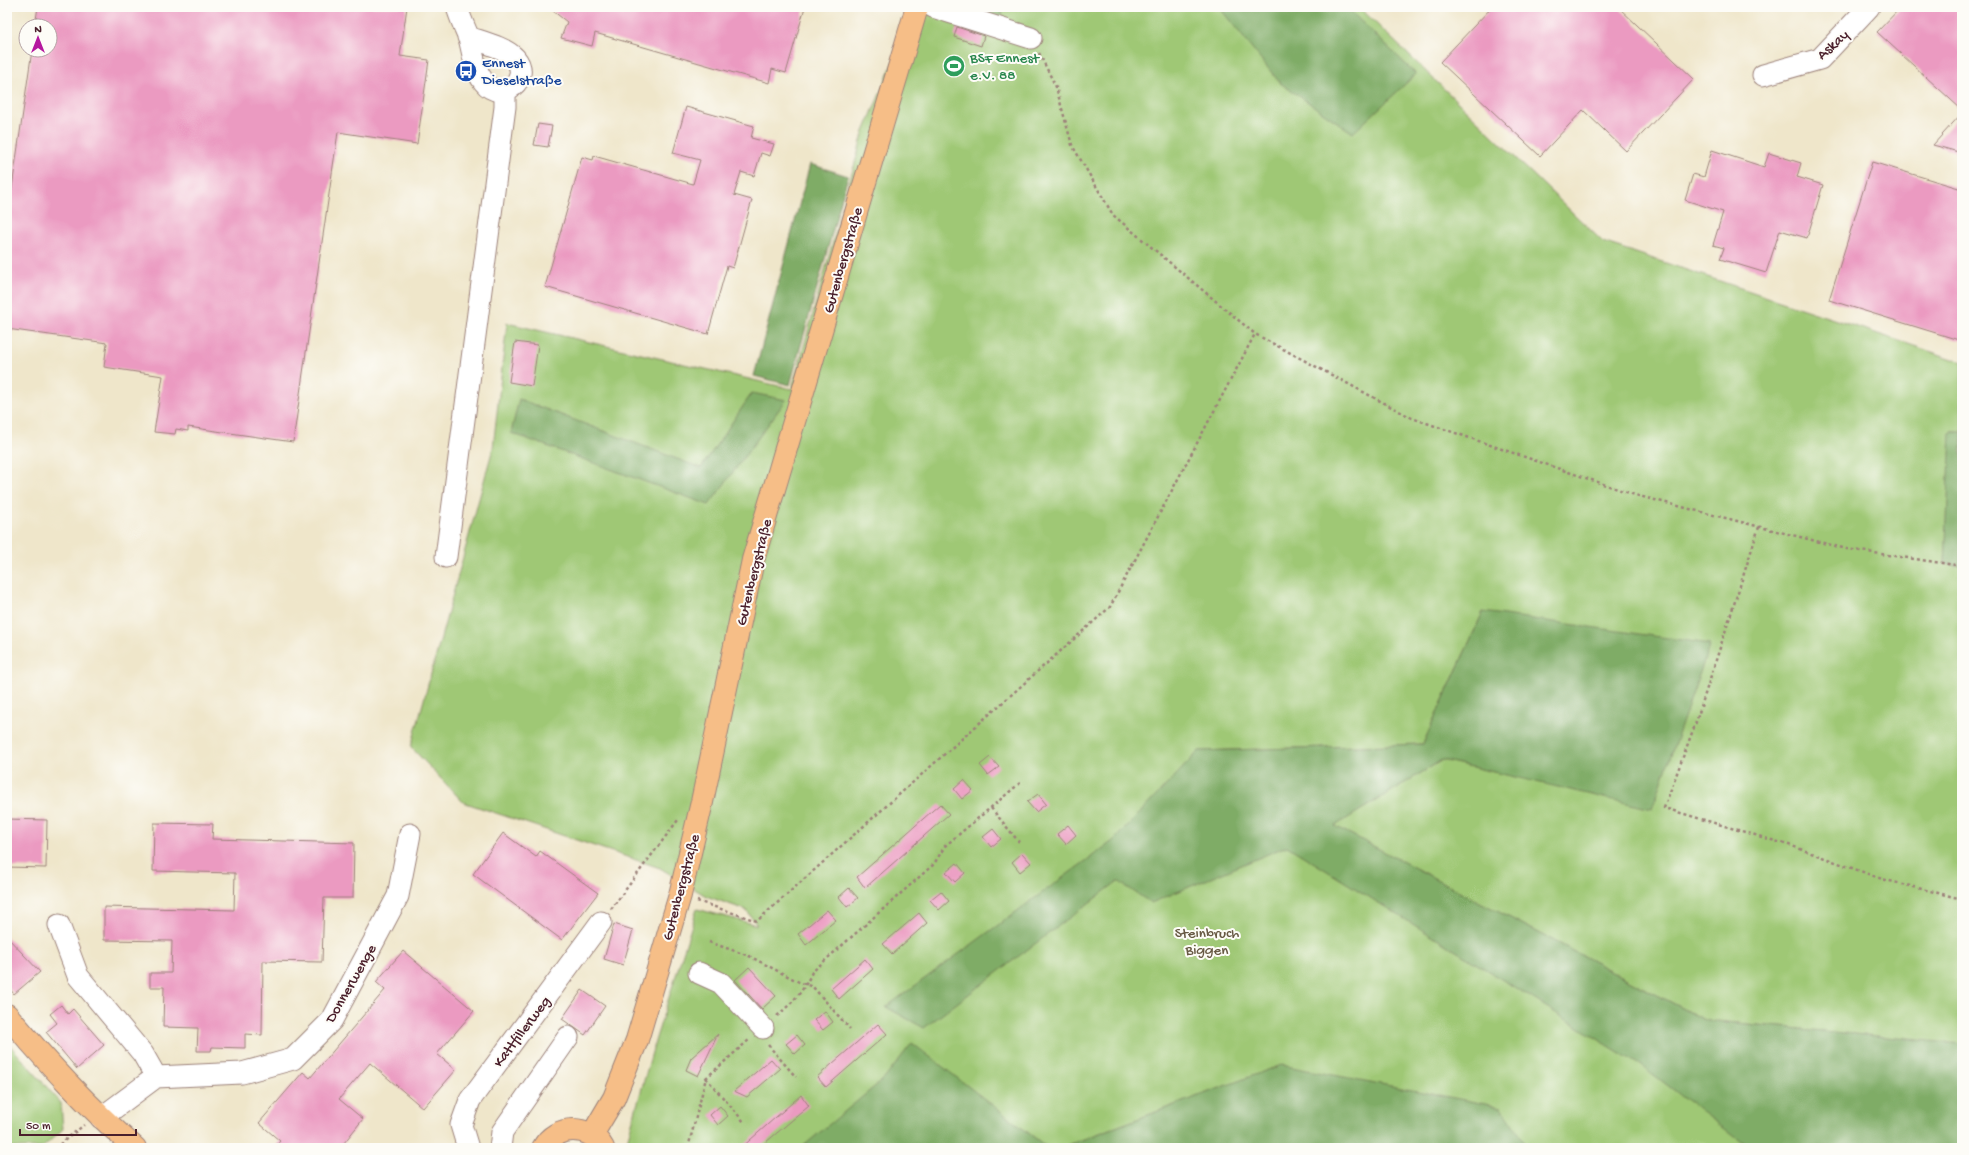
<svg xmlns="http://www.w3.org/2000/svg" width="1969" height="1155" viewBox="0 0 1969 1155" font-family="'Gochi Hand',sans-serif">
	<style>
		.green { fill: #9fc874; stroke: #747450; fill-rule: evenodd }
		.forest { fill: #7fac66; stroke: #646648 }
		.building { fill: #eb9ac1 }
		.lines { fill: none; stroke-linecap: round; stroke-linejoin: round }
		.minor-casing { stroke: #9c827a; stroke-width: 23 }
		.major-casing { stroke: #9c827a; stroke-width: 24 }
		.path { stroke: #9c827a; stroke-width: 2.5; stroke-dasharray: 3 3; stroke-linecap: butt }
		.minor { stroke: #fff; stroke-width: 21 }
		.major { stroke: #f6be87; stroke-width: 22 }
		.labels { text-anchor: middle; stroke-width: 4; stroke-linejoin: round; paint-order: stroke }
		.street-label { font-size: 15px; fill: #4a1f2b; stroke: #fdfcf7 }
		.leisure-label { font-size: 15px; fill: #27864d; stroke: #fdfcf7; text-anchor: start }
		.transit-label { font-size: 15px; fill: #164399; stroke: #fdfcf7; text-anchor: start }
		.park-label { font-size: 15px; fill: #685a45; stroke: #fdfcf7 }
	</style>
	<rect width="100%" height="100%" fill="#fdfcf7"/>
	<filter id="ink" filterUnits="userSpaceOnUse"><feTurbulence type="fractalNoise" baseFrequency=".025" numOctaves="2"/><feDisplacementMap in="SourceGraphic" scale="8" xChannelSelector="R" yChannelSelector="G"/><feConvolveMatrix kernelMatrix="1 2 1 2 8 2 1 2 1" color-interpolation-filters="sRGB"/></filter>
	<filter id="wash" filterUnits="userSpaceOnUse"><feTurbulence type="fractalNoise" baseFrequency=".012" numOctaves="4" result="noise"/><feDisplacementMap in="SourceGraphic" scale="16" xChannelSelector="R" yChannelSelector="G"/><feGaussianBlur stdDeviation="0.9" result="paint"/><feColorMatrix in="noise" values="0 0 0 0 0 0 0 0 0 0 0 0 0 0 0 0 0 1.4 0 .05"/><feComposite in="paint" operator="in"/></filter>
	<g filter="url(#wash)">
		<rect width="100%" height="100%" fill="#efe6ca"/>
		<g class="green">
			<path d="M916 7H1359L1603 242 1962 362V432H1952L1945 564 1962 566V1148H1476L1221 1088 1060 1148H1048L1023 1129 989 1148H625L656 1038 697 909 757 925 746 910 706 896 660 868 463 802 411 747 493 448 507 323 792 389 863 134ZM1483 612 1652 808 1442 760 1334 826 1705 1020 1895 1038 1733 1059 1200 751 1423 744Z"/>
			<path d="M7 1042 61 1103 63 1129 42 1148H7Z"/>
		</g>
		<g class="forest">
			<path d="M956 7H1004L1000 22Z"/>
			<path d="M1219 7H1346L1416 74 1353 133 1280 83Z"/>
			<path d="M810 164 848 176 790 385 754 376Z"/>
			<path d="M752 393 786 400 709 505 511 433 519 399 701 468Z"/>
			<path d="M1951 432H1962V566L1945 564Z"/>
			<path d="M1483 612 1710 644 1652 809 1442 760 1335 826 1705 1020 1962 1044V1148H1750L1646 1069 1287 846 1151 903 1118 881 924 1028 886 1007 1113 841 1199 751 1423 744Z"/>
			<path d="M912 1043 1048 1148H801L885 1078Z"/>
			<path d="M1281 1065 1501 1107 1529 1148H1060Z"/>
		</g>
		<g id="blocks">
			<g class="building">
				<path d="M38 7H407L400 56 429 60 417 144 338 132 293 442 188 427V431L176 429 175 434 154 432 163 376 104 367 107 343 7 329V222L32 50H50V26H35Z"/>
				<path d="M548 7H805L786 73 772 69 769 83 595 33 592 46 561 38 567 22Z"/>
				<path d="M1492 7H1618L1694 79 1626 151 1583 110 1540 156 1440 62Z"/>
				<path d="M1901 7H1962V110L1877 32Z"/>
				<path d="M957 27 984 36 981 46 954 37Z"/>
				<path d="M686 107 754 126 751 138 774 144 770 156 761 153 754 176 741 172 734 195 752 200 733 268 727 266 708 334 545 287 582 157 593 160 594 156 693 184 700 160 673 153Z"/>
				<path d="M1962 113V153L1933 145Z"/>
				<path d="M538 124 552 126 548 147 534 145Z"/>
				<path d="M1712 150 1764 167 1769 153 1801 163 1797 177 1823 185 1807 238 1780 230 1766 273 1720 259 1724 248 1713 245 1723 212 1685 200 1693 174 1704 177Z"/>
				<path d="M1872 162 1962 189V341L1829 300Z"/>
				<path d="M515 342 538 345 532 386 509 382Z"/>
				<path d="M990 757 999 767 988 775 980 765Z"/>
				<path d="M964 780 973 790 962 799 954 789Z"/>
				<path d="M1038 794 1046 804 1036 812 1027 802Z"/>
				<path d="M940 804 949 814 865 888 857 877Z"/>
				<path d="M7 819 47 820 46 868 7 867Z"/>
				<path d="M154 823 213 824 212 839 354 843 353 898H324L322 962 263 961 262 1035 245 1034V1048L212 1047 211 1051H197L198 1028 163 1027 164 987H150V973H171L172 941 104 940V907L234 910 235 873 153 871Z"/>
				<path d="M1068 825 1076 835 1066 844 1057 834Z"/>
				<path d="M993 829 1001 839 991 847 983 837Z"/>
				<path d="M503 833 536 857 540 851 598 893 562 940 473 874Z"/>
				<path d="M1022 853 1031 863 1020 872 1012 862Z"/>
				<path d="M957 863 965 873 955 882 946 872Z"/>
				<path d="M849 888 858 898 847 907 839 897Z"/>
				<path d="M941 891 949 901 939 910 930 900Z"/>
				<path d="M827 910 836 920 806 945 798 934Z"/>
				<path d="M919 913 927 923 892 954 883 944Z"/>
				<path d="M614 924 633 930 623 965 604 959Z"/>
				<path d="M7 937 40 972 14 994 7 986Z"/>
				<path d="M403 951 474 1011 437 1054 456 1070 423 1108 370 1063 339 1099 363 1119 340 1148H274L280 1141 259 1123 303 1072 310 1078 385 990 376 982Z"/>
				<path d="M865 959 873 969 839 999 831 989Z"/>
				<path d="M749 967 776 996 762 1009 735 980Z"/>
				<path d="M582 990 605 1006 585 1035 562 1019Z"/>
				<path d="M61 1005 68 1014 73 1009 104 1045 77 1069 46 1032 57 1023 50 1014Z"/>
				<path d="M825 1011 833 1022 823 1030 814 1020Z"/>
				<path d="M878 1024 887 1034 826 1087 817 1077Z"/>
				<path d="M718 1034 698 1076 686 1070 691 1058Z"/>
				<path d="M797 1035 805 1045 795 1054 786 1044Z"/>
				<path d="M771 1059 780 1069 747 1097 734 1091Z"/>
				<path d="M801 1095 809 1106 759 1148H741Z"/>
				<path d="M720 1106 728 1116 718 1125 710 1115Z"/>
			</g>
		</g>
	</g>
	<g filter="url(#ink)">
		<use href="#blocks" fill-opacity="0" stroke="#9c827a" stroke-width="1"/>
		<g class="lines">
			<g class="minor-casing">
				<g id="minor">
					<path d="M457 7C460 18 465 28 469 38 473 52 474 70 484 82 501 104 533 79 515 58 505 47 482 42 468 37"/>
					<path d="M933 7 1031 38"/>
					<path d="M1763 75 1820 59 1869 7"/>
					<path d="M446 557 505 107V90"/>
					<path d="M59 925 78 976 143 1054 156 1077"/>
					<path d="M699 973 721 983 763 1028"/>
					<path d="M101 1118 156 1077 242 1073 293 1059 332 1020 398 896 410 834"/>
					<path d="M468 1148 461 1125 470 1100 601 922"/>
					<path d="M500 1148 502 1132 568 1037"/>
				</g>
			</g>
			<g class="major-casing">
				<g id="major">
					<path d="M7 1015C48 1063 87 1106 135 1148"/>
					<path d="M592 1135 614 1098 637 1040 680 895 702 802 753 560 917 7"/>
					<path d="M543 1148C556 1124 590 1124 603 1148"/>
				</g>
			</g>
			<g class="path">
				<path d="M1039 53 1056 87 1072 145 1113 215 1255 334 1412 418 1635 495 1847 549 1962 566"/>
				<path d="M1759 527 1696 722 1664 808 1792 846 1882 879 1962 899"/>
				<path d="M991 808 1019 842"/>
				<path d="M697 901 757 921 1110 607 1255 334"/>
				<path d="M611 909 678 820"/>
				<path d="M709 942 749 956 799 982 813 987 850 1029"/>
				<path d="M777 1016C792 1003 804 991 812 972L934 864 945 846 1020 783"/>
				<path d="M768 1045 796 1077"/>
				<path d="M706 1078 745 1123"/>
				<path d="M55 1148 84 1125"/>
				<path d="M688 1148 706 1078 750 1039"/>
			</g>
			<use href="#minor" class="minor"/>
			<use href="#major" class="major"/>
		</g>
	</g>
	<defs>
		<g id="stadium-disc" transform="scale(1.15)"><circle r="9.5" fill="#2e9e5b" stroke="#fdfcf7"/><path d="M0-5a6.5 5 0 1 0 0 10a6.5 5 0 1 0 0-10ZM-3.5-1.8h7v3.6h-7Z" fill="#fff"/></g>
		<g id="bus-disc" transform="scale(1.15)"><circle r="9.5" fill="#1a4fb4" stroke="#fdfcf7"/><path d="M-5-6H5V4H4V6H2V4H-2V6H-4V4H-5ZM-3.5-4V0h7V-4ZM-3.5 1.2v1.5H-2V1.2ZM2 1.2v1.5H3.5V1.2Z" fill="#fff"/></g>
	</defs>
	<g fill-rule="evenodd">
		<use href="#stadium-disc" x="954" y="66"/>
		<use href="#bus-disc" x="466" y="71"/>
	</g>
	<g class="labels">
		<g class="street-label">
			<text transform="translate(1832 44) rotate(-42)" y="5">Askay</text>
			<text transform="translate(842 260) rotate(-74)" y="5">Gutenbergstraße</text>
			<text transform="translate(753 572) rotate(-76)" y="5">Gutenbergstraße</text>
			<text transform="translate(680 887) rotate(-75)" y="5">Gutenbergstraße</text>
			<text transform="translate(350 983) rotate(-60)" y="5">Donnerwenge</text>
			<text transform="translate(521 1031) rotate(-53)" y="5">Kattfillerweg</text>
		</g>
		<g class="leisure-label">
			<text x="970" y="62">BSF Ennest<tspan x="970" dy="17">e.V. 88</tspan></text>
		</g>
		<g class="transit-label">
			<text x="482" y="67">Ennest<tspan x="482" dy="17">Dieselstraße</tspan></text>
		</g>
		<g class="park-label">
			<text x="1207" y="937">Steinbruch<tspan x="1207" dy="17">Biggen</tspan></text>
		</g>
	</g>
	<rect width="1969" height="1155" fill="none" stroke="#fdfcf7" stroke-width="24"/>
	<g transform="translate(38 38)"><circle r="19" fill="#fdfcf7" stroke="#b5a4a5"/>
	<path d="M0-3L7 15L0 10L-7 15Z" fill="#b5179e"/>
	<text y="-6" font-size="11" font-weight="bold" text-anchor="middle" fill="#4a1f2b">N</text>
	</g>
	<path d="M20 1129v6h116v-6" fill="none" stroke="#4a1f2b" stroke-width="2"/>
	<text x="26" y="1129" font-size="12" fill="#4a1f2b" stroke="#fdfcf7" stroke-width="3" paint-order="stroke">50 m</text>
</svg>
